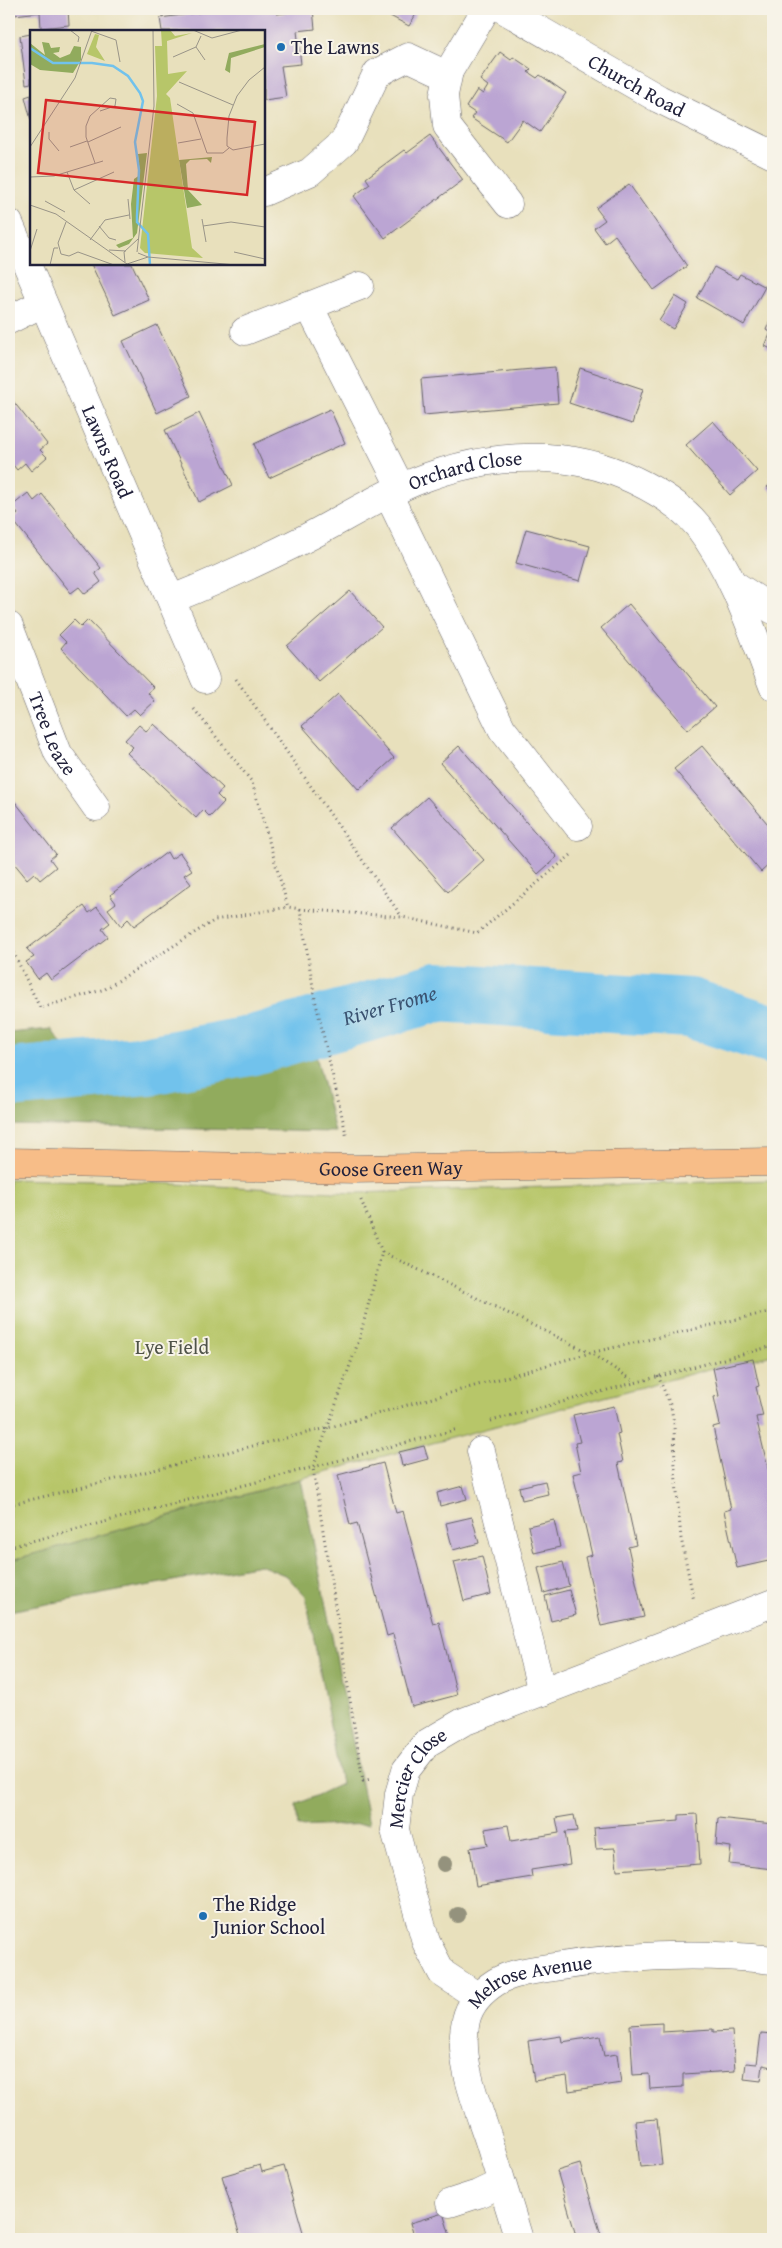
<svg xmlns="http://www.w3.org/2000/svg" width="782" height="2248" viewBox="0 0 782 2248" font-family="'Gentium Book Plus',serif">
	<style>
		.green { fill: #b7c669; stroke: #6c7452 }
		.forest { fill: #91ab5d; stroke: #5a664c }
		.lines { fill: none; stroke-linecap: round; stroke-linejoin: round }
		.river { stroke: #71c2ec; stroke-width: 60 }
		.building { fill: #bba5d3 }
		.minor-casing { stroke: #676468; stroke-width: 29 }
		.major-casing { stroke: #676468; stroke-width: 29 }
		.path { stroke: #676468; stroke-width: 3; stroke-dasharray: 1 4; stroke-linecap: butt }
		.minor { stroke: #fff; stroke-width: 28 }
		.major { stroke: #f7bd88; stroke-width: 28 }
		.tree { fill: #94927d }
		.poi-dot { fill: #1f6fb2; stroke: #f7f3e8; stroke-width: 2 }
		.labels { text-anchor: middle; stroke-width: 4; stroke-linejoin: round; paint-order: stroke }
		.poi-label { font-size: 20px; fill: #22223b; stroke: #f7f3e8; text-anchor: start }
		.street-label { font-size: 20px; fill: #22223b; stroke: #f7f3e8 }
		.park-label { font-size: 20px; fill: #4f5349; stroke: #f7f3e8 }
		.water-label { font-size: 21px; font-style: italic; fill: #3a5270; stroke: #f7f3e8 }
		.inset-river { fill: none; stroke: #71c2ec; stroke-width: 2.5 }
		.inset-road { fill: none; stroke: #999488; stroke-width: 1 }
		.view { fill: #d62828; fill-opacity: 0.15; stroke: #d62828; stroke-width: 2.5 }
		.inset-edge { fill: none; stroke: #22223b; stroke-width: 2.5 }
	</style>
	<rect width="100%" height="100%" fill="#f7f3e8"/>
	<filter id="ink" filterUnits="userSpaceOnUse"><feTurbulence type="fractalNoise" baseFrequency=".02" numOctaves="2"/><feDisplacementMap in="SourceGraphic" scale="10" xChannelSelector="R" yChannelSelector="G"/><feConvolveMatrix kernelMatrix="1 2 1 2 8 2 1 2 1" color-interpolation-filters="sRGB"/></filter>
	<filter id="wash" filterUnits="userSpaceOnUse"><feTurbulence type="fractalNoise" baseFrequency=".0096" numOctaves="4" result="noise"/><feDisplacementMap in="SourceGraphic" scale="20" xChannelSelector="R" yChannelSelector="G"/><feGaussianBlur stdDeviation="1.12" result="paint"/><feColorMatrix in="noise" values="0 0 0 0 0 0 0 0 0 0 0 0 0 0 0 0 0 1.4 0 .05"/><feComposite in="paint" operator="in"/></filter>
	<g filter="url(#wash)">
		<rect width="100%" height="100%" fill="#e8e0bc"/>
		<path class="green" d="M9 1179 134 1182 355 1193 773 1180V1355L713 1368 328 1471 9 1561Z"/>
		<g class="forest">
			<path d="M51 1029 88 1080 219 1065 313 1043 335 1132 9 1125V1033Z"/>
			<path d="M301 1479 369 1824 298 1827 296 1805 341 1784 306 1597 287 1576 260 1565 9 1611V1561Z"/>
		</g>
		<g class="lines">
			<path class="river" id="s1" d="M9 1078 149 1065 249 1046 437 992 690 1008 773 1035"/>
		</g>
		<g id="blocks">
			<g class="building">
				<path d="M14 9H68L69 25 41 28 40 12 14 15Z"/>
				<path d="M211 9H276L277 14 313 9 315 29 297 31 301 64 281 66 286 97 264 100V31H162L160 18 211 11Z"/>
				<path d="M377 9H419L409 26Z"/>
				<path d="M31 34V83L26 84 20 36Z"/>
				<path d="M500 52 511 60 513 57 531 69 528 72 537 78 540 75 566 93 540 132 523 120 507 142 471 118 475 113 466 107 477 90 483 94 488 86 480 80Z"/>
				<path d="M31 95V120L25 97Z"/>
				<path d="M430 136 463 180 385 238 354 196 370 184 366 178 404 150 407 153Z"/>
				<path d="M629 184 687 266 654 290 615 235 605 243 594 228 605 220 596 208Z"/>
				<path d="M91 264H132L149 300 115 315Z"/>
				<path d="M714 267 737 279 740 274 765 287 744 325 697 298Z"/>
				<path d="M675 296 688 304 673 329 659 321Z"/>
				<path d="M773 312V350L765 346 771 332 766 330Z"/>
				<path d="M157 325 191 396 157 413 123 341Z"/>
				<path d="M555 367 558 403 424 415 421 379Z"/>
				<path d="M580 368 643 389 632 424 569 403Z"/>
				<path d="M9 396 47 444 40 450 47 457 31 471 25 463 17 470 9 460Z"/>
				<path d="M330 409 345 443 269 478 254 444Z"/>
				<path d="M199 413 233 485 199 502 165 430Z"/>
				<path d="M713 421 757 471 730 495 686 445Z"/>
				<path d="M773 481V494L767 487Z"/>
				<path d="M28 493 34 501 42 494 101 568 95 573 101 582 85 594 79 587 71 593 12 519 18 514 12 506Z"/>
				<path d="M526 529 590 546 580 581 516 563Z"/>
				<path d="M350 591 382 627 319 682 287 646Z"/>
				<path d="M629 604 715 707 688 730 601 628Z"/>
				<path d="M74 620 81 627 88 620 154 688 148 693 155 701 140 715 134 709 126 716 61 648 66 642 59 635Z"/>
				<path d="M338 694 394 758 359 790 302 726Z"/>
				<path d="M154 724 223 788 217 795 224 802 210 817 203 810 196 818 127 753 133 747 125 740 139 725 146 731Z"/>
				<path d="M459 746 557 857 538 874 440 763Z"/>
				<path d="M702 746 773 830V861L761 872 674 769Z"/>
				<path d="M9 794 56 854 50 859 56 867 40 880 34 873 27 879 9 857Z"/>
				<path d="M427 797 484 860 448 892 392 828Z"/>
				<path d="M167 852 171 859 180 853 192 870 184 875 191 884 134 926 128 919 121 926 108 909 116 903 110 895Z"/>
				<path d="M84 906 89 913 97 907 110 923 102 929 108 937 51 980 46 973 38 979 26 962 34 957 27 949Z"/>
				<path d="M753 1359 759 1386 756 1387 763 1416 756 1417 773 1490V1499L768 1501 773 1526V1560L737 1568 724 1511 731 1509 713 1427 720 1425 714 1397 719 1396 713 1368Z"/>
				<path d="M614 1406 620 1433 617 1434 623 1462 618 1463 636 1545 628 1547 644 1617 601 1626 585 1557 592 1555 573 1474 581 1472 575 1443 580 1442 573 1415Z"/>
				<path d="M424 1446 428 1459 402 1466 399 1452Z"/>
				<path d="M383 1463 396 1513 403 1511 433 1624 439 1622 457 1695 412 1707 393 1634 387 1636 357 1523 350 1525 338 1475Z"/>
				<path d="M545 1481 548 1494 522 1500 519 1487Z"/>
				<path d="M463 1486 467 1499 440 1506 437 1493Z"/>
				<path d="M472 1517 479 1543 453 1550 446 1523Z"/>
				<path d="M554 1520 560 1547 534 1553 528 1526Z"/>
				<path d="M482 1556 491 1594 464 1601 454 1562Z"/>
				<path d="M563 1562 569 1586 544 1593 538 1568Z"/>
				<path d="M569 1590 576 1615 551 1621 545 1596Z"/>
				<path d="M697 1814 700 1864 617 1870 615 1848 596 1849 594 1828 679 1821V1815Z"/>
				<path d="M574 1815 577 1831 565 1832 570 1864 531 1870 532 1877 476 1886 470 1848 488 1845 485 1829 508 1825 511 1841 559 1833 556 1818Z"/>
				<path d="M718 1818 773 1824V1869L729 1864 731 1847 716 1845Z"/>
				<path d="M662 2023V2032L713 2029V2032L732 2031 735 2071 683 2074V2087L650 2089 649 2074 633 2075 630 2025Z"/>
				<path d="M761 2033 773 2034V2067L763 2065 761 2081 744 2079 746 2063 757 2064Z"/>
				<path d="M561 2036 562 2042 600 2036 604 2056 617 2054 621 2083 569 2091 567 2076 534 2081 528 2041Z"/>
				<path d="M657 2119 662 2165 640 2167 635 2121Z"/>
				<path d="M580 2164 602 2238 599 2239H577L557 2171Z"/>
				<path d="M260 2165 262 2172 284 2166 305 2239H241L222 2176Z"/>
				<path d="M443 2213 451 2239H415L410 2223Z"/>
			</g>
		</g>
	</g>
	<g filter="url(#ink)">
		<use href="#blocks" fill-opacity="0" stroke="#676468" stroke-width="1"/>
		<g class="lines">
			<g class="minor-casing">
				<g id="minor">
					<path d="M486 9 449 71 444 95 447 126 508 204"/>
					<path id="s2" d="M503 9 659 99 773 155"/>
					<path d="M264 192 310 172 344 142 377 73 408 57 438 71H449"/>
					<path id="s3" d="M9 223 205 679"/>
					<path d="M309 306 401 488"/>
					<path d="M9 320 43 303"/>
					<path d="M245 331 360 286"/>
					<path d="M388 494 502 729 578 826"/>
					<path d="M735 585 773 610"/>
					<path id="s4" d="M172 599C217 581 262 560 306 538 337 522 368 503 400 488 472 455 561 444 634 480 657 491 681 505 698 526 734 573 752 631 773 686"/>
					<path id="s5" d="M9 626 58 753 96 807"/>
					<path d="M481 1451 542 1692"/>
					<path id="s6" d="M477 1996 442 1973 426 1942 395 1830 399 1794 406 1770 427 1743 463 1722 773 1603"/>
					<path d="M450 2203 478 2194 501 2183"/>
					<path id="s7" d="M519 2239C509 2207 499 2174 489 2141 477 2105 457 2058 466 2020 470 2003 482 1991 496 1982 512 1972 536 1970 554 1967 627 1955 700 1952 773 1960"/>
				</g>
			</g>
			<g class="major-casing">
				<g id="major">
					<path id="s8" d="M9 1162 354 1169 773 1162"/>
				</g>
			</g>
			<g class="path">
				<path d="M236 679 402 917"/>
				<path d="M194 709 252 782 288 907 300 909 315 999 347 1138"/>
				<path d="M300 909 402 917 477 933 571 855"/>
				<path d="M9 943 40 1008 105 989 215 920 288 907"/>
				<path d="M361 1200 382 1252 359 1340 313 1468 363 1781 371 1779"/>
				<path d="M382 1252 590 1353 634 1381"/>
				<path d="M658 1376 671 1407 674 1424 675 1470 681 1538 694 1601"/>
				<path d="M491 1421 773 1346"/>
				<path d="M9 1505 327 1428 590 1353 773 1311"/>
				<path d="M9 1547 458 1429"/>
			</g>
			<use href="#minor" class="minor"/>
			<use href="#major" class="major"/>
		</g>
		<g class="tree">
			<circle cx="444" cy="1864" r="8"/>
			<circle cx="458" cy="1915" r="8"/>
		</g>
	</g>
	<g class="poi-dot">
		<circle cx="281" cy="47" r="5"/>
		<circle cx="203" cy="1916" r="5"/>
	</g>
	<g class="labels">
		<g class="poi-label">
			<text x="291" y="54">The Lawns</text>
			<text x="213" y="1911">The Ridge<tspan x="213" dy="23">Junior School</tspan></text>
		</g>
		<g class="street-label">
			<text dy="7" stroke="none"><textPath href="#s2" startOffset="154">Church Road</textPath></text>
			<text dy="7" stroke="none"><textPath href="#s3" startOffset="249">Lawns Road</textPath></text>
			<text dy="7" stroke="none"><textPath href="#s4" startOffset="322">Orchard Close</textPath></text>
			<text dy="7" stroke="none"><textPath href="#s5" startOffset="116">Tree Leaze</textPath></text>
			<text dy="7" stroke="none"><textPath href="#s8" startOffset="382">Goose Green Way</textPath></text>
			<text dy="7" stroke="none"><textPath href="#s6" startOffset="252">Mercier Close</textPath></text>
			<text dy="7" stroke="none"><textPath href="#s7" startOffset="309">Melrose Avenue</textPath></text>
		</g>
		<g class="park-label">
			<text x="172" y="1354">Lye Field</text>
		</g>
		<g class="water-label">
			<text dy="7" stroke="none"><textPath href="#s1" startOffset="389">River Frome</textPath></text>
		</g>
	</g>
	<g transform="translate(30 30)">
		<rect width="235" height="235" fill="#e8e0bc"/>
		<path d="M131 0H140L145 6 162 3 137 11 138 44 157 41 136 64 140 68 162 218 173 228 115 223 110 218 127 66 125 16H132ZM65 4 69 5 66 17 75 31 57 24Z" fill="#b7c669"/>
		<path d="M12 12 19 13 21 18 30 17 29 22 23 23 30 28 40 24 44 16 51 17V30L43 43 10 40 0 34V13L15 25ZM235 14V17L201 28 200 43 195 40 199 23ZM117 123 107 203 99 214 89 218 86 215 103 208 101 174 104 149 110 145 108 124ZM182 127 181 133 177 129 160 130 156 134 158 160 172 175 157 178 149 130Z" fill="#91ab5d"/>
		<path class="inset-river" d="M0 18 23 33H62L83 36 98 46 110 63 113 71 105 112 109 140 107 186V192L118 204 120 235"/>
		<path class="inset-road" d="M40 0 49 7 48 12M163 0 182 8 212 0M61 1 86 10 90 32M166 17 175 30M143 27 166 17 171 6M235 37 219 50 207 66 199 86 197 108V116L203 120 235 114M149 52 203 75M147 74 163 83 177 123H193L199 118M19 102V109L29 121M58 112 91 97M148 113 171 109M0 117 45 48 62 0M40 117 57 111M65 133 56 107V96L60 86 80 68 86 69 85 76 70 81M37 142 44 160 60 174M0 147 24 146 73 131M44 160 84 142M98 169 100 189M15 171 35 182M0 175 26 184 97 234 118 227M172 189 176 212M36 192 28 213 31 224 39 226 48 222 84 235M69 196 79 208 86 210M173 196 201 192 235 197M60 210 75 190 99 185M79 220 96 221M0 221 7 199M107 222 124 76 123 0M204 222 235 229M108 223 118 227 206 235M95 232 94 222 108 209M20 235 24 218H28"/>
		<path class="view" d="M16 70 225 92 217 165 8 143Z"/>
		<rect width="235" height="235" class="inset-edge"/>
	</g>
	<rect width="782" height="2248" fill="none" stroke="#f7f3e8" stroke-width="30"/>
</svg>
